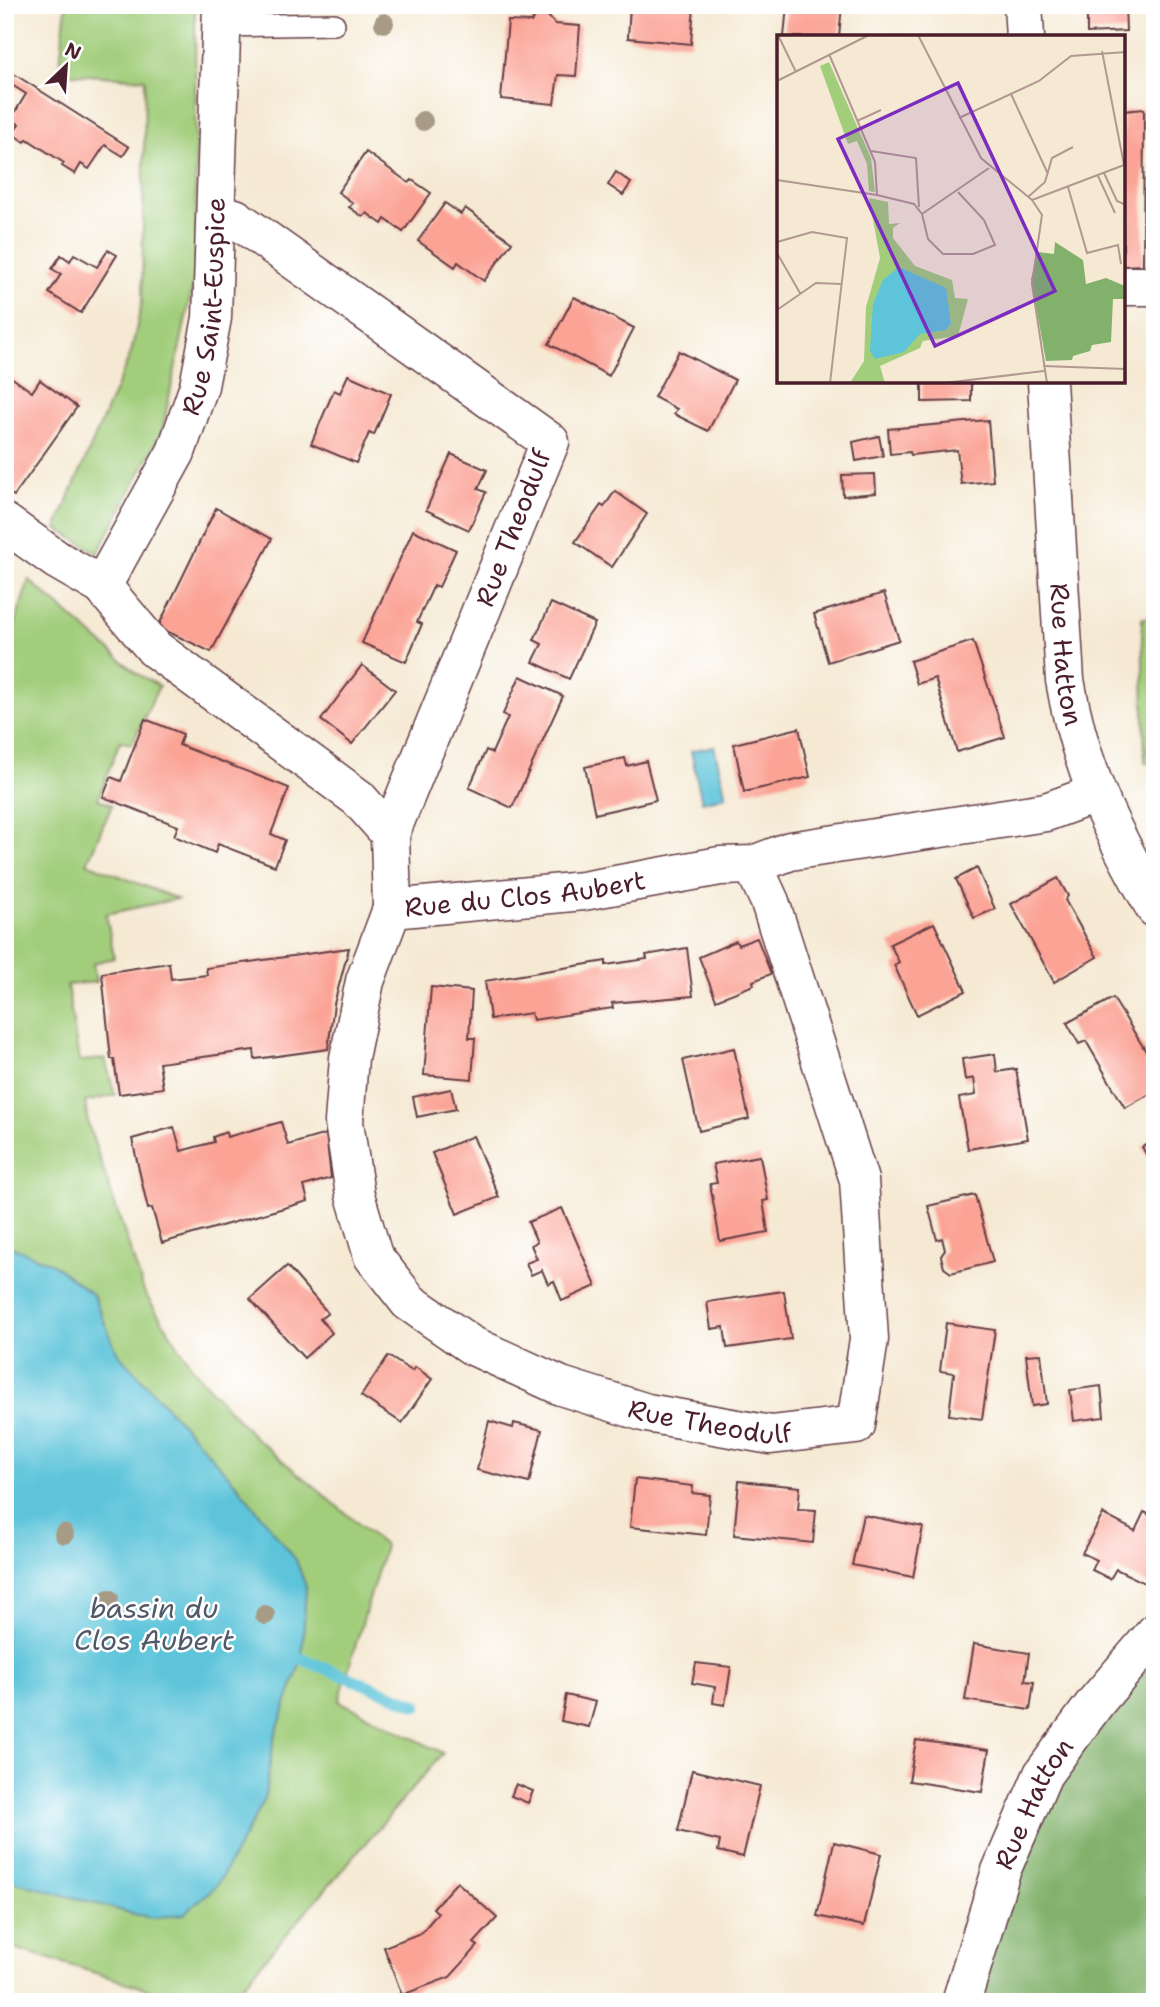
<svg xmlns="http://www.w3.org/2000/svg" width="1160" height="2007" viewBox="0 0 1160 2007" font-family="'Shantell Sans',sans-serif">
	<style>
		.green { fill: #a2ce7b; stroke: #767653; stroke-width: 2 }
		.forest { fill: #81b16b; stroke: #66684b; stroke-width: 2 }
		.water { fill: #5dc4da; stroke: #547282; stroke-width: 2 }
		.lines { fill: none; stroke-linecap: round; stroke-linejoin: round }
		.stream { stroke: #5dc4da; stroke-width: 12 }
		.building { fill: #fba395 }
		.lane-casing { stroke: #643d44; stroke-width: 24 }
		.street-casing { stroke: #643d44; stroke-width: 41 }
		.lane { stroke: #fff; stroke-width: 21 }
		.street { stroke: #fff; stroke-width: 38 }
		.tree { fill: #a89b86 }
		.labels { text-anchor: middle; stroke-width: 5; stroke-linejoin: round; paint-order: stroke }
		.street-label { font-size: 26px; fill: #4a1f2b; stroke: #fff }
		.water-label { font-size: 28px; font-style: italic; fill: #515968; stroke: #fff }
		.inset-road { fill: none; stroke: #b19890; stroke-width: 2 }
		.view { fill: #7b2cbf; fill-opacity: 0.15; stroke: #7b2cbf; stroke-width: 3.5 }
		.inset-edge { fill: none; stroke: #4a1f2b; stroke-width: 3.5 }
	</style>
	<rect width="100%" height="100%" fill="#fff"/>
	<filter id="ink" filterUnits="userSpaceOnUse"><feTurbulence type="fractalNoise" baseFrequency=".0143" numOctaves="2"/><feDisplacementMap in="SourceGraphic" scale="14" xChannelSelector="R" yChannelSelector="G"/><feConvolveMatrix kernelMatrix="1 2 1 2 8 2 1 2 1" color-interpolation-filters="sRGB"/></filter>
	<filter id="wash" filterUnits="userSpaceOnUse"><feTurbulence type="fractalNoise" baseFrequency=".00686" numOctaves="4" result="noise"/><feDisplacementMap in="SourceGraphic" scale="28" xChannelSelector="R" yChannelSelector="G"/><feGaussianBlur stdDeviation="1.57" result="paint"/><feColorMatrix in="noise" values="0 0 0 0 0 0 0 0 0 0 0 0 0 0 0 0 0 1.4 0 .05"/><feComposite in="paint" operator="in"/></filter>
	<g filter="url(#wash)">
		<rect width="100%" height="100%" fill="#f5e9d3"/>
		<g class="green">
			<path d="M66 5H195L196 270 162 431 98 553 56 528 131 353 142 302 145 79 59 73Z"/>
			<path d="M29 580 136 673 159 686 132 744 120 741 98 799 112 805 87 863 177 899 106 914 114 958 93 963 96 982 67 985 79 1061 105 1059 115 1095 85 1102 88 1124 145 1294 196 1373 252 1435 385 1546 339 1701 443 1753 228 2002H189L5 1945V655Z"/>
			<path d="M1142 618H1155V763H1145Z"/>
		</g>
		<path class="forest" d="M1155 1657V2002H969L1017 1825Z"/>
		<g class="water">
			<path d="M714 746 726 796 702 802 691 751Z"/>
			<path d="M5 1244 53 1264 93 1295 117 1352 237 1485 296 1560 306 1587 302 1658 274 1739 264 1801 217 1885 184 1914 152 1918 134 1914 5 1879Z"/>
		</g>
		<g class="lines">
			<path class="stream" d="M287 1653 417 1705"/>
		</g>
		<g id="blocks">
			<g class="building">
				<path d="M630 5H694L691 44 628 38Z"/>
				<path d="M787 5H842L839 37H784Z"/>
				<path d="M1087 5H1125L1126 31 1087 33Z"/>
				<path d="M547 15 555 24 580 26 576 76 558 75 554 104 501 99 508 21 531 22 536 16Z"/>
				<path d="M14 74 129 147 123 156 105 145 89 169 81 164 75 174 62 166 64 163 27 139 25 142 12 134 19 124 11 119 26 94 9 83Z"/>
				<path d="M1144 109 1143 265 1123 266V111Z"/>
				<path d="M366 152 409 183 412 180 431 193 403 232 385 219 382 224 367 213 363 217 349 207 353 203 338 192Z"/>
				<path d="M616 172 631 183 623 195 608 185Z"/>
				<path d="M445 203 461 214 465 208 512 242 484 281 458 262 455 267 418 241Z"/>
				<path d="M108 250 117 255 81 313 49 293 61 274 52 269 61 255 70 261 74 254 97 267Z"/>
				<path d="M574 297 634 328 609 376 549 344Z"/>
				<path d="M679 351 735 380 708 431 674 414 677 409 654 397Z"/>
				<path d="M348 375 391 394 374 435 369 433 356 463 311 444 334 390 340 393Z"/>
				<path d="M11 377 32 392 40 380 77 407 14 496 5 490V385Z"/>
				<path d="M922 382H971V401L922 402Z"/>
				<path d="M988 420 993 481 961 484 957 450 911 455 910 452 890 454 888 429Z"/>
				<path d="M879 436 883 456 856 461 853 442Z"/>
				<path d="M451 454 487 470 478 489 486 492 469 530 426 510Z"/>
				<path d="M875 474 876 493 843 496 842 475Z"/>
				<path d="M615 491 647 514 612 567 575 542 601 505 604 507Z"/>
				<path d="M216 508 272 539 211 652 158 627Z"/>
				<path d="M413 530 456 550 439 587 434 585 417 622 422 624 406 662 362 643Z"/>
				<path d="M884 593 899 640 828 662 814 614Z"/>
				<path d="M551 603 595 623 569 679 533 662 542 644 534 640Z"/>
				<path d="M973 641 1005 737 957 752 935 678 917 684 910 661Z"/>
				<path d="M362 665 395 690 352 744 321 720Z"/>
				<path d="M520 676 563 696 512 808 469 788 486 750 492 753 508 717 503 714Z"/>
				<path d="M145 719 183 734 179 745 289 788 271 834 285 840 275 866 218 844 215 853 174 836 178 826 103 797 111 777 121 781Z"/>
				<path d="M799 728 810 777 744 792 734 744Z"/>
				<path d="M625 758 627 766 646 761 656 800 595 814 585 767Z"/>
				<path d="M977 868 995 909 974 918 956 879Z"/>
				<path d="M1058 878 1068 896 1065 900 1097 957 1054 982 1011 904Z"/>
				<path d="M934 923 966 991 917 1015 894 965 899 962 890 944Z"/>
				<path d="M757 938 771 974 753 981 754 985 716 1000 699 957 736 941 738 945Z"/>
				<path d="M349 948 334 1004 328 1049 255 1059 254 1050 159 1063 163 1088 119 1094 114 1059H111L102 973 169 963 171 979 207 975 206 968Z"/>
				<path d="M687 948 693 996 612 1003 613 1008 533 1020 531 1013 490 1019 485 981 606 961V965L626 962 647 959 646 955Z"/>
				<path d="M431 987 472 991 469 1038H475L472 1079 424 1075Z"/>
				<path d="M1113 998 1155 1066V1091L1125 1108 1086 1041 1079 1044 1067 1023Z"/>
				<path d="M734 1048 749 1119 699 1131 683 1060Z"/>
				<path d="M995 1054 997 1072 1016 1069 1028 1139 968 1149 959 1098 976 1095 974 1078 965 1080 962 1059Z"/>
				<path d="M451 1089 456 1109 417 1117 413 1097Z"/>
				<path d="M281 1122 288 1145 326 1134 331 1178 304 1186 308 1201 162 1243 152 1208 148 1209 132 1139 174 1127 181 1151 214 1142 213 1137 226 1132 227 1137Z"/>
				<path d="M473 1136 499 1197 457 1214 432 1153Z"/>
				<path d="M1155 1140V1170L1142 1147Z"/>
				<path d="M760 1156 768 1200 763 1201 768 1232 720 1241 710 1184 717 1183 713 1164Z"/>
				<path d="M975 1195 993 1262 951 1273 944 1268 941 1256 945 1250 942 1238 937 1240 928 1206Z"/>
				<path d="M562 1208 596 1286 562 1301 554 1281 548 1284 542 1270 531 1275 526 1263 537 1259 531 1245 537 1242 528 1222Z"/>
				<path d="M287 1266 328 1313 320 1319 332 1333 304 1358 250 1299Z"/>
				<path d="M784 1291 791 1339 727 1348 724 1327 711 1329 707 1302Z"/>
				<path d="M946 1323 995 1330 982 1419 949 1415 954 1373 940 1371Z"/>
				<path d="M1041 1354 1047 1404 1032 1406 1026 1355Z"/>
				<path d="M388 1356 412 1371 415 1367 432 1379 402 1423 361 1396Z"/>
				<path d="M1101 1386 1104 1417 1074 1421 1070 1390Z"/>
				<path d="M489 1421 513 1428 514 1423 542 1430 529 1483 477 1470Z"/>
				<path d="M635 1479 693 1486 692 1493 710 1495 706 1535 630 1527Z"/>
				<path d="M739 1481 800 1487 798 1509 816 1510 813 1543 734 1535Z"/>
				<path d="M1144 1512 1155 1517V1588L1116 1569 1110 1579 1092 1570 1097 1560 1082 1553 1103 1514 1135 1531Z"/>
				<path d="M863 1515 923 1527 913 1577 852 1565Z"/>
				<path d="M974 1644 1029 1653 1025 1681 1034 1682 1030 1710 965 1700Z"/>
				<path d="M696 1663 731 1667 725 1705 713 1703 715 1687 692 1683Z"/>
				<path d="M566 1695 596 1702 589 1727 561 1721Z"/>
				<path d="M916 1740 989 1750 982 1792 909 1781Z"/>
				<path d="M692 1770 760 1786 743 1857 718 1851 720 1841 678 1831Z"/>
				<path d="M516 1784 533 1791 528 1803 511 1796Z"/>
				<path d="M834 1842 881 1854 864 1926 817 1916Z"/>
				<path d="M457 1882 497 1918 474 1943 478 1946 450 1977 402 1995 384 1947 421 1933 438 1913 433 1908Z"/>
			</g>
		</g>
	</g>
	<g filter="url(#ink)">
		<use href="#blocks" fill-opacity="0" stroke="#643d44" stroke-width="2"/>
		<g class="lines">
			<g class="lane-casing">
				<path id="lane" d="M223 26 334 24"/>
			</g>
			<g class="street-casing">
				<g id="street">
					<path d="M1023 5 1025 37"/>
					<path d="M216 214 235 218 550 442 390 834"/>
					<path d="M1123 286H1155"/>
					<path id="s1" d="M1047 382 1065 680C1080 769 1111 830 1155 908"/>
					<path id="s2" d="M5 523 57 560 102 586 155 649 358 798 390 834 392 909 583 891 720 866 753 865 790 851 1046 812 1095 794"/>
					<path id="s3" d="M102 586 176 452 199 386 212 318 222 5"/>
					<path id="s4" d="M392 909 365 981 349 1058 344 1122 355 1195 373 1256 409 1302 471 1345 561 1386 647 1413 771 1435 856 1425 869 1339 859 1180 770 902 753 865"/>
					<path id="s5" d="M961 2002 1001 1871 1043 1774 1096 1702 1155 1633"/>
				</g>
			</g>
			<use href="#lane" class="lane"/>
			<use href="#street" class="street"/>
		</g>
		<g class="tree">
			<circle cx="384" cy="23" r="10"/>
			<circle cx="423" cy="121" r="10"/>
			<circle cx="64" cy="1534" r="10"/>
			<circle cx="109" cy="1599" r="10"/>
			<circle cx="265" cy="1615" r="10"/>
		</g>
	</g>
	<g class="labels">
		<g class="street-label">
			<text dy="9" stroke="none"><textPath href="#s3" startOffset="303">Rue Saint-Euspice</textPath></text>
			<text transform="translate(513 528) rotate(-69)" y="9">Rue Theodulf</text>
			<text dy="9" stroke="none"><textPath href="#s1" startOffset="273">Rue Hatton</textPath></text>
			<text dy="9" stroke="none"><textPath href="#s2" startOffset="707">Rue du Clos Aubert</textPath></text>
			<text dy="9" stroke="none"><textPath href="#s4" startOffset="744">Rue Theodulf</textPath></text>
			<text dy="9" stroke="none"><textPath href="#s5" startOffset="212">Rue Hatton</textPath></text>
		</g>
		<g class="water-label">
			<text x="154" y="1618">bassin du<tspan x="154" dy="32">Clos Aubert</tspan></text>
		</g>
	</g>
	<g transform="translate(777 35)">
		<rect width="348" height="348" fill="#f5e9d3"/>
		<path d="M52 27 94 123 98 157 92 156 90 129 80 106 71 109 43 31ZM92 163 111 167 112 189 123 188 116 193V203L138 231 175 245 178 263 191 264 181 301 146 306 143 313 103 331 108 348H73L87 326 89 272 103 223Z" fill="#a2ce7b"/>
		<path d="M278 207 306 225 309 249 329 243 348 251V264H336L334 307 315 310 313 316 296 321 295 325 269 326 254 244 261 217 277 219Z" fill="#81b16b"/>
		<path d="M122 232 169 253 174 288 169 295 143 299 127 317 98 324 93 316 96 269 106 245Z" fill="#5dc4da"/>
		<path class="inset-road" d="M1 0 19 37M141 0 204 123 255 165 265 180 255 249 270 348M52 19 98 127 100 160M0 46 92 0M234 59 271 139M182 83 262 46 294 21 349 17M80 86 104 75M94 116 139 123 142 172M327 138 340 166 349 170M321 141 338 178M0 145 100 160 137 169 145 179 212 133M291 152 310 218 341 210 344 229M251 162 268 147 275 123 296 112M255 165 347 130 325 16M145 179 151 204 166 219H196L218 210 207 185 181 157M0 207 35 197 70 203 53 348M0 218 23 258M0 275 39 248 64 249M266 331 349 334M167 348 267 336"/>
		<path class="view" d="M181 48 278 256 158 311 61 104Z"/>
		<rect width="348" height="348" class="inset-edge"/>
	</g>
	<rect width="1160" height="2007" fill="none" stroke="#fff" stroke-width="28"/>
	<g transform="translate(66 66) rotate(25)" stroke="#ffffff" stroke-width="5" paint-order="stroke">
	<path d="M0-5L12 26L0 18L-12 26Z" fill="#4a1f2b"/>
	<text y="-10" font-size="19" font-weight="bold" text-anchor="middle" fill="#4a1f2b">N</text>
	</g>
</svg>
